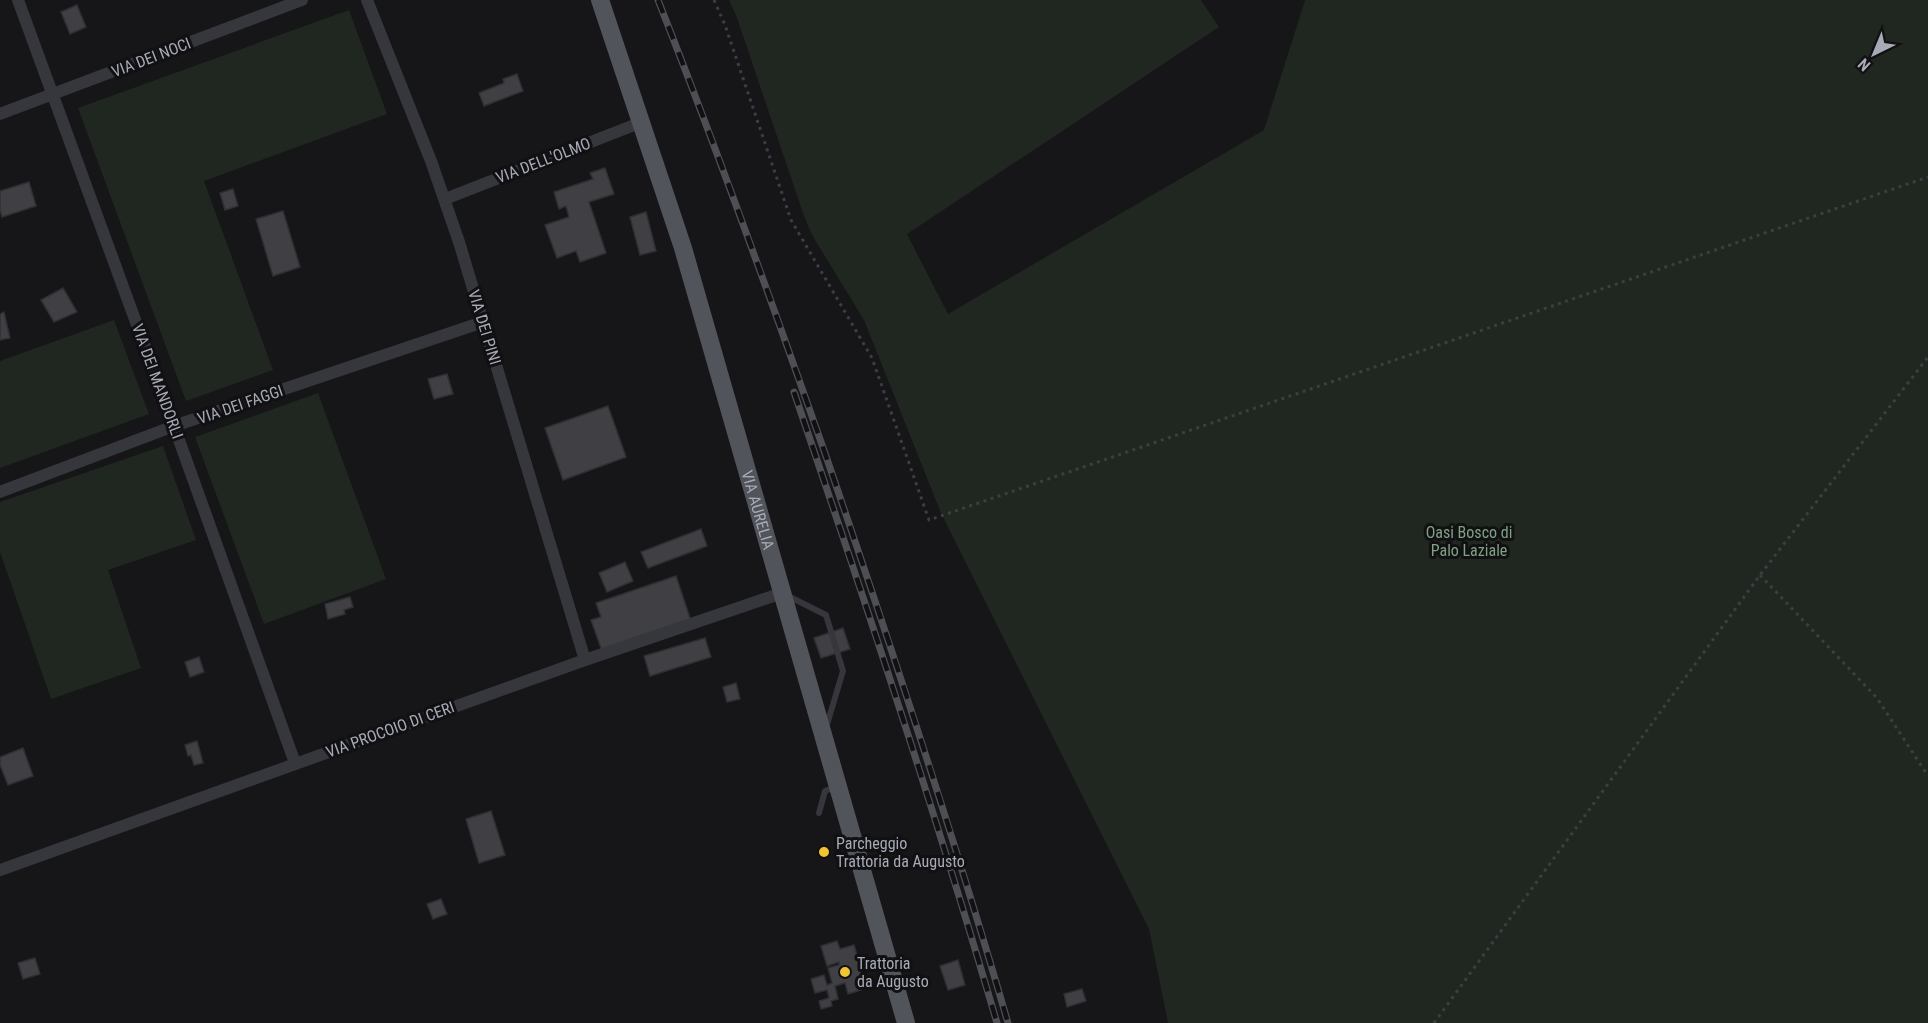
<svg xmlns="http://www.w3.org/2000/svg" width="1928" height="1023" viewBox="0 0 1928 1023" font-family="'Roboto Condensed',sans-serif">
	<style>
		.green { fill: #202721 }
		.building { fill: #404044; stroke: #302f33; stroke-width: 1.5 }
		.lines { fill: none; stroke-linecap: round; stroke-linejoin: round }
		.path { stroke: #3c3e43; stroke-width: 3; stroke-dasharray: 3 4.5; stroke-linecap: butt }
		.lane { stroke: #36373c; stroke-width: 6 }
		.street { stroke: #36373c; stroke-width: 12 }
		.primary { stroke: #52545b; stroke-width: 18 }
		.rail-casing { stroke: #4d4f55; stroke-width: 7 }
		.rail { stroke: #111012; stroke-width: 4.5; stroke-dasharray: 14; stroke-linecap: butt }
		.poi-dot { fill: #f1c434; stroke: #111012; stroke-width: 2 }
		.labels { text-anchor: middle; stroke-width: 6; stroke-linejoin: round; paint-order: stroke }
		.street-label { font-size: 16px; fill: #a7abb7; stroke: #111012 }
		.park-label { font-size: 16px; fill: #7fa284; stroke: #111012 }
		.poi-label { font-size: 16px; fill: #a7abb7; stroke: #111012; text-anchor: start }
	</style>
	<rect width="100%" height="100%" fill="#161517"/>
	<g class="green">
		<path d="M729 0H1201L1219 27 907 234 948 314 1264 130 1305 0H1928V1023H1168L1149 929 941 513 864 320 812 235 804 216 737 18Z"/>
		<path d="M349 10 387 114 204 181 273 370 186 401 78 108Z"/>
		<path d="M114 320 149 414 0 468V361Z"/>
		<path d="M318 393 386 579 264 624 195 437Z"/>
		<path d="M163 446 196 540 108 570 141 668 51 699 0 552V502Z"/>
	</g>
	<g class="building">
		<path d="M77 5 86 27 70 34 61 12Z"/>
		<path d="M517 74 523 91 484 106 479 93 504 83 503 79Z"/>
		<path d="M605 168 614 194 589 202 606 253 580 262 576 251 557 258 545 225 569 217 566 206 559 209 554 192 593 179 590 173Z"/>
		<path d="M29 182 36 206 2 217 0 210V191Z"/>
		<path d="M233 189 238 206 225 210 220 193Z"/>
		<path d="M283 211 300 267 273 276 256 219Z"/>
		<path d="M646 212 656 251 640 255 630 217Z"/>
		<path d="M63 288 77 312 54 322 41 300Z"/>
		<path d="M4 312 10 338 0 340V314Z"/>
		<path d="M447 374 453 394 434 399 428 379Z"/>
		<path d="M608 406 626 457 563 480 545 428Z"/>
		<path d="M701 529 707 546 648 568 641 552Z"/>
		<path d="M625 562 633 581 607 592 599 573Z"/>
		<path d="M676 576 691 621 602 651 591 620 601 617 596 603Z"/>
		<path d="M350 597 353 607 344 610 345 614 328 619 325 604Z"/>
		<path d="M843 628 850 649 821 658 814 638Z"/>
		<path d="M705 638 711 657 650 676 644 656Z"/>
		<path d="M199 657 204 672 190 677 185 662Z"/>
		<path d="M736 683 740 699 727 702 723 687Z"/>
		<path d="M197 741 203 763 194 765 191 755 188 756 185 745Z"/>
		<path d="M23 748 33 776 8 785 0 765V757Z"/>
		<path d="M491 811 505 855 479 863 466 819Z"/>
		<path d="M441 899 447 914 433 919 427 904Z"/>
		<path d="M837 941 840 949 854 945 867 988 848 994 845 983 835 986 838 999 831 1001 832 1006 821 1009 819 1001 829 998 827 990 815 993 811 979 824 975 827 985 832 983 828 968 839 965V962L827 966 821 946Z"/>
		<path d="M35 958 40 974 23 979 18 963Z"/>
		<path d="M958 960 965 985 948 990 940 966Z"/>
		<path d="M1082 989 1086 1001 1067 1007 1064 994Z"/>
	</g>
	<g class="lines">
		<g class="path">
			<path d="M714 0 725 25 791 220 872 358 929 520 1928 177"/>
			<path d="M1760 575 1877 698 1928 776"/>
			<path d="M1434 1023 1760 575 1928 357"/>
		</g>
		<g class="lane">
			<path d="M788 596 826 615 843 671 826 728"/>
			<path d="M819 813 825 791 835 787"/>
		</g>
		<g class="street">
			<path d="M18 0 174 426 295 763"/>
			<path d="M367 0 431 161 459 242 585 660"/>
			<path d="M0 114 302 0"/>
			<path d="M445 199 642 122"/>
			<path d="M0 492 174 426 483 322"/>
			<path d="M0 870 585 660 782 593"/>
		</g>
		<path class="primary" id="s1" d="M600 0 683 248 906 1023"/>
		<g class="rail-casing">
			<g id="rail">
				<path d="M658 0C718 152 773 305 827 459 891 646 953 833 1008 1023"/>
				<path d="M794 392C865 601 935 811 997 1023"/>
			</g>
		</g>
		<use href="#rail" class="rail"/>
	</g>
	<g class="poi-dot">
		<circle cx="824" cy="852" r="6"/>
		<circle cx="845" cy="972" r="6"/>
	</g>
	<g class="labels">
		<g class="street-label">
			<text transform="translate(151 57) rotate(-21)" y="6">VIA DEI NOCI</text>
			<text transform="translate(543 160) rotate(-21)" y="6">VIA DELL'OLMO</text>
			<text transform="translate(485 327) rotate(73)" y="6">VIA DEI PINI</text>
			<text transform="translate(158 381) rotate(70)" y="6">VIA DEI MANDORLI</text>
			<text transform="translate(240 404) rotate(-19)" y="6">VIA DEI FAGGI</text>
			<text dy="6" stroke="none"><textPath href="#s1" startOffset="534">VIA AURELIA</textPath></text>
			<text transform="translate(390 729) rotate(-20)" y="6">VIA PROCOIO DI CERI</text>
		</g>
		<g class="park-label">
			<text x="1469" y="538">Oasi Bosco di<tspan x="1469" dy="18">Palo Laziale</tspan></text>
		</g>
		<g class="poi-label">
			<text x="836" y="849">Parcheggio<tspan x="836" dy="18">Trattoria da Augusto</tspan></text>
			<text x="857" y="969">Trattoria<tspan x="857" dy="18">da Augusto</tspan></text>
		</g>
	</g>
	<g transform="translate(1874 54) rotate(223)" stroke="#111012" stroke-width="4.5" paint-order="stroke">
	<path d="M0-4.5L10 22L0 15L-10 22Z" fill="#a7abb7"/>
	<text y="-9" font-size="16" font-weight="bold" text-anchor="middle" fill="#a7abb7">N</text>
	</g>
</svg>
